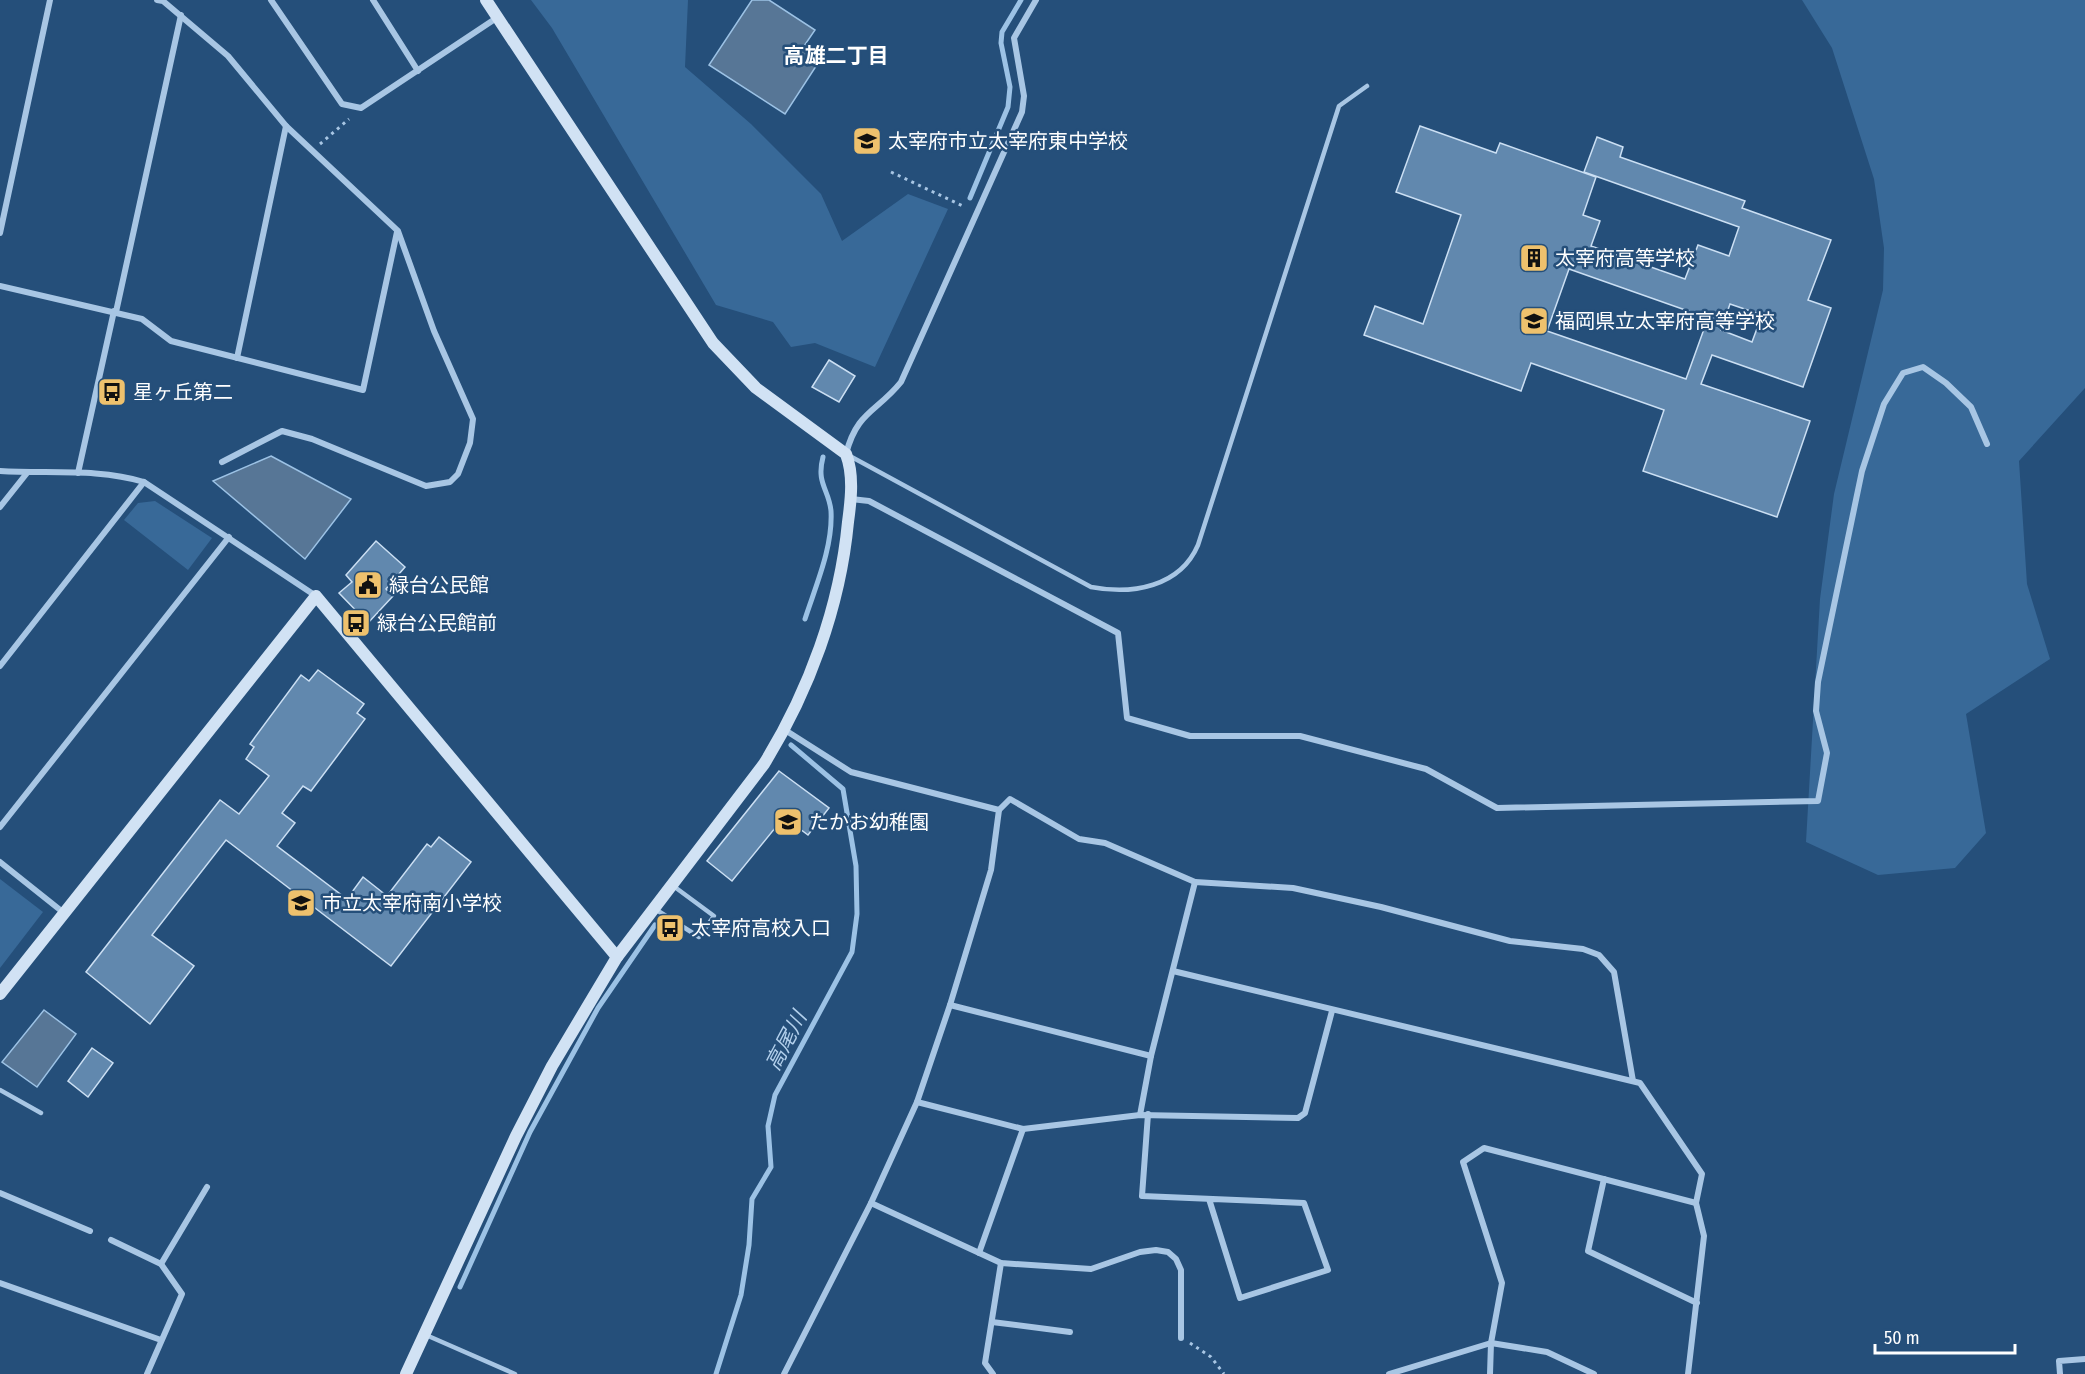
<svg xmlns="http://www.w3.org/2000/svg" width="2085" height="1374" viewBox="0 0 2085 1374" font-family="'Fira Sans Condensed','Noto Sans JP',sans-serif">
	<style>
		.green { fill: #386998 }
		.water { fill: #577696; stroke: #9cc2e5; stroke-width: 1.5 }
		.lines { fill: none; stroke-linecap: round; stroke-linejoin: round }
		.stream { stroke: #9cc2e5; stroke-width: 5 }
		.building { fill: #6188ae; stroke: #cbdff3; stroke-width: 1.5; fill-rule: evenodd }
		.path { stroke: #a8c6e4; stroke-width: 3; stroke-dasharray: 3 4.5; stroke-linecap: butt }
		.lane { stroke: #a8c6e4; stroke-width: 4.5 }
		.street { stroke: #a8c6e4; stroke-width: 6 }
		.secondary { stroke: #d1e2f4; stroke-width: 12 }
		.labels { text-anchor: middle; stroke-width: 5; stroke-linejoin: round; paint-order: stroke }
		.poi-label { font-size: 20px; fill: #fff; stroke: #254f7a; text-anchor: start }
		.neighbourhood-label { font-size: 21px; font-weight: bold; fill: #fff; stroke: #254f7a }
		.water-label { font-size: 21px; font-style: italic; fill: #b3d0ec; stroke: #254f7a }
	</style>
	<rect width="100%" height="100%" fill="#254f7a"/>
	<g class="green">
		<path d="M531 0H688L685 67 751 124 821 194 842 241 908 194 948 209 875 367 815 343 791 347 773 322 716 305 552 28Z"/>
		<path d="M1802 0H2085V388L2019 461 2027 584 2050 659 1966 714 1986 833 1955 868 1878 875 1806 842 1820 599 1834 494 1883 290 1884 248 1874 179 1832 48Z"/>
		<path d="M155 501 212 538 188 570 124 520 138 503Z"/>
		<path d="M0 879 43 912 0 968Z"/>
	</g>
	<g class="water">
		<path d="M752 0H769L815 30 804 46 822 57 785 114 709 65Z"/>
		<path d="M271 456 351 499 305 559 213 481Z"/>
		<path d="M44 1010 76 1034 37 1087 2 1062Z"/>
	</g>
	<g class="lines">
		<g class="stream">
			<path d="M970 198 1008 107 1010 87 1001 43 1002 32 1021 0"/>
			<path d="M805 619C816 585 833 547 831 511 829 489 816 484 823 457"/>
			<path d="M460 1287 530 1132 598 1008 655 925"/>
			<path d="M716 1374 741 1295 749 1245 752 1199 771 1167 768 1126 775 1095 852 952 857 914 856 866 843 789 791 745"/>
		</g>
	</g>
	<g class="building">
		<path d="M1420 126 1496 153 1500 143 1596 177 1583 215 1600 221 1591 246 1685 279 1698 245 1729 256 1739 227 1584 172 1597 137 1623 147 1620 157 1745 201 1742 208 1831 240 1808 300 1831 308 1803 387 1712 355 1701 384 1810 421 1777 517 1643 471 1664 410 1531 363 1521 391 1364 335 1375 306 1423 324 1461 215 1396 192ZM1569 269 1708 318 1686 379 1547 331ZM1730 304 1762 315 1752 342 1721 330Z"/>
		<path d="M829 360 855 376 839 402 812 387Z"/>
		<path d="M376 541 405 567 386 589 393 596 368 623 339 593 352 582 346 575Z"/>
		<path d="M318 670 364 704 357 713 365 719 311 791 303 786 282 813 295 823 277 846 347 899 363 877 387 896 427 844 431 847 439 837 471 862 391 966 226 840 152 935 194 966 150 1024 86 972 220 800 239 814 269 776 246 759 254 747 250 744 301 675 309 681Z"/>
		<path d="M779 771 829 808 808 835 784 817 732 881 707 861Z"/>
		<path d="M92 1048 113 1063 88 1097 68 1081Z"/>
	</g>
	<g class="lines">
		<g class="path">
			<path d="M320 144 349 119"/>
			<path d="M891 172 965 207"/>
			<path d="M1190 1343 1211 1357 1224 1374"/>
		</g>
		<g class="lane">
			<path d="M848 455 1091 587C1132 595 1180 587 1198 545L1339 106 1367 86"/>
			<path d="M655 909 699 937 714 916 672 885"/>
			<path d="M0 1090 41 1113"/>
			<path d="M426 1335 515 1374"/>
		</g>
		<g class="street">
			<path d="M157 0 163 1 228 56 286 126 398 231 434 331 473 419 470 443 458 474 450 482 426 486 312 439 282 431 222 462"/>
			<path d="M271 0 342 104 361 108 498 17"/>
			<path d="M373 0 418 71"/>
			<path d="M0 233 50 0"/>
			<path d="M0 286 142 319 171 341 363 390 397 232"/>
			<path d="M116 312 181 15"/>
			<path d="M237 358 286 126"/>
			<path d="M846 454C857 411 877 412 901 382L1022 112 1024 96 1014 38 1036 0"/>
			<path d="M0 471C48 474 98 468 144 482L316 596"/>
			<path d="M78 473 114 311"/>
			<path d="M851 499 869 501 1118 633 1127 718 1190 736H1300L1426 769 1497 808 1818 801 1827 753 1816 711 1818 682 1862 471 1884 404 1903 373 1923 367 1946 383 1971 407 1987 444"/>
			<path d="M0 507 27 473"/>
			<path d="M0 666 144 482"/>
			<path d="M999 810 1010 799 1079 839 1105 843 1195 882"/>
			<path d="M0 827 229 537"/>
			<path d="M0 862 64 913"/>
			<path d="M1173 971 1640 1083 1702 1174 1696 1203 1704 1236 1688 1374"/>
			<path d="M950 1005 1151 1056"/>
			<path d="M917 1102 1023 1129 1140 1115 1298 1118 1305 1113 1332 1011"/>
			<path d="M1148 1114 1142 1196 1304 1203 1328 1270 1240 1298 1209 1199"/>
			<path d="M1140 1115 1151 1056 1195 882 1293 888 1381 907 1510 941 1583 949 1599 955 1614 972 1633 1081"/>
			<path d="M1604 1179 1588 1251 1697 1303"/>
			<path d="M0 1193 90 1231"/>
			<path d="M871 1203 1001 1263 1091 1269 1140 1252 1156 1250 1168 1252 1176 1259 1181 1270V1338"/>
			<path d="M111 1240 161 1264 182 1294 147 1374"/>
			<path d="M979 1253 1023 1129"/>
			<path d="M161 1264 207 1187"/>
			<path d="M0 1283 161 1340"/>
			<path d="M992 1322 1070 1332"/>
			<path d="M784 1374 871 1203 917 1102 950 1005 991 870 999 810 851 772 785 730"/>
			<path d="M993 1374 985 1363 1001 1263"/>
			<path d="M1389 1374 1491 1343 1547 1352 1594 1374"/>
			<path d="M1490 1374 1491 1343 1502 1283 1463 1162 1484 1148 1696 1203"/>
			<path d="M2060 1374 2059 1361 2085 1359"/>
		</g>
		<g class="secondary">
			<path d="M0 994 316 596 617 957"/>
			<path d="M406 1374 516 1136 552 1066 617 957 764 764C809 691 840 607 848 522 851 500 854 475 846 454L756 388 713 343 486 0"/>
		</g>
	</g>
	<defs>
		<g id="school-square" transform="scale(1.5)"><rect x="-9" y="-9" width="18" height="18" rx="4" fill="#eec16d" stroke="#254f7a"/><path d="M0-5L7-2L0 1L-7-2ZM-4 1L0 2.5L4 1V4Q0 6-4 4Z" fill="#111"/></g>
		<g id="building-square" transform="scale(1.5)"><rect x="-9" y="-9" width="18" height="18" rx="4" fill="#eec16d" stroke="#254f7a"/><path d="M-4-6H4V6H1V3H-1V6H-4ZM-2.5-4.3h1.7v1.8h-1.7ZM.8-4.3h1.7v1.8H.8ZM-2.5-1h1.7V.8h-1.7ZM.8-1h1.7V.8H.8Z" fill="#111"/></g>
		<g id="bus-square" transform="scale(1.5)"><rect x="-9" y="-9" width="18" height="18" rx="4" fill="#eec16d" stroke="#254f7a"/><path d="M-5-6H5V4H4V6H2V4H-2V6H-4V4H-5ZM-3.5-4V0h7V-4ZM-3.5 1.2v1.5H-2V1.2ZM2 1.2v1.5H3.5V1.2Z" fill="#111"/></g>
		<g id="civic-square" transform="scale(1.5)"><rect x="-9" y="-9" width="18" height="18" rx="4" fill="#eec16d" stroke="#254f7a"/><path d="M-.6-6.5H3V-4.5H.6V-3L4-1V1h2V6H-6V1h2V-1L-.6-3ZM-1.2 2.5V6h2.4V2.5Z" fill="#111"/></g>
	</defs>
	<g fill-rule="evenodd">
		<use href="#school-square" x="867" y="141"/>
		<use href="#building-square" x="1534" y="258"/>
		<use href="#school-square" x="1534" y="321"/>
		<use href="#bus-square" x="112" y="392"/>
		<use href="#civic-square" x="368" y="585"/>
		<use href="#bus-square" x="356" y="623"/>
		<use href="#school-square" x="788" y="822"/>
		<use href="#school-square" x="301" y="903"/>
		<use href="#bus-square" x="670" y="928"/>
	</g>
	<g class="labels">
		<g class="poi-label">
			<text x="888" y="148">太宰府市立太宰府東中学校</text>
			<text x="1555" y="265">太宰府高等学校</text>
			<text x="1555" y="328">福岡県立太宰府高等学校</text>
			<text x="133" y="399">星ヶ丘第二</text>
			<text x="389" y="592">緑台公民館</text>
			<text x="377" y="630">緑台公民館前</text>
			<text x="809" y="829">たかお幼稚園</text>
			<text x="322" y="910">市立太宰府南小学校</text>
			<text x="691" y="935">太宰府高校入口</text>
		</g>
		<g class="neighbourhood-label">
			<text x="836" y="63">高雄二丁目</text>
		</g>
		<g class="water-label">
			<text transform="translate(786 1041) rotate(-62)" y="7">高尾川</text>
		</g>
	</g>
	<path d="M1875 1344v9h140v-9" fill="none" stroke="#ffffff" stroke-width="3"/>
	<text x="1884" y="1344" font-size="18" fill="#ffffff" stroke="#254f7a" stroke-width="4.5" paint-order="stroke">50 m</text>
</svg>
